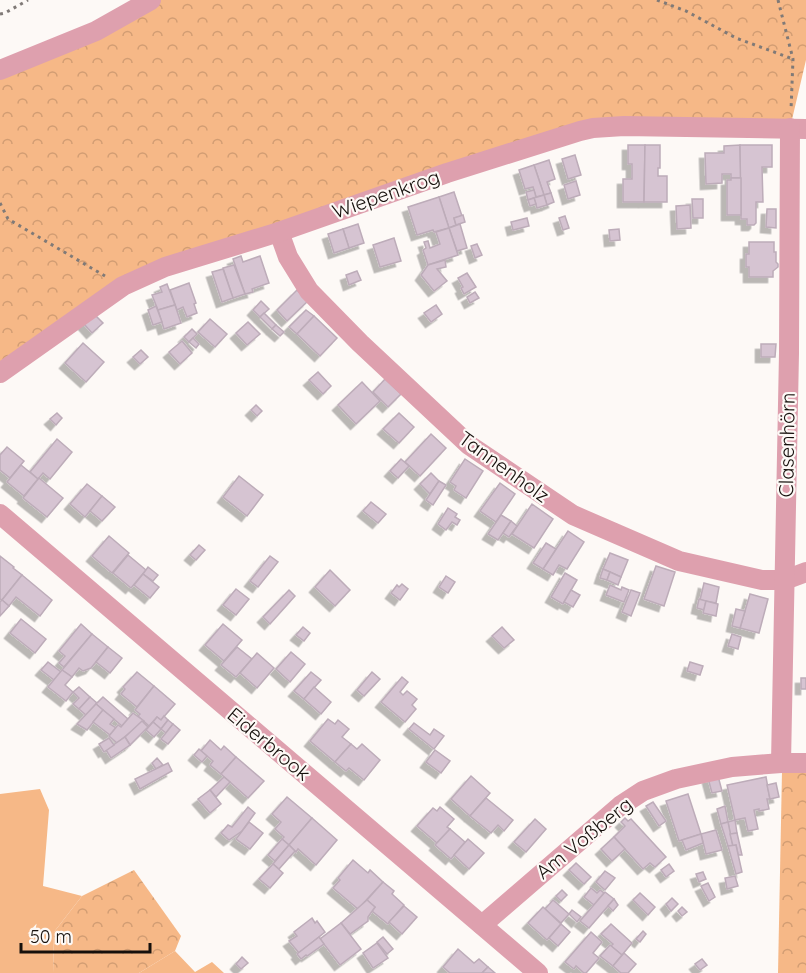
<svg xmlns="http://www.w3.org/2000/svg" width="806" height="973" viewBox="0 0 806 973" font-family="Quicksand,sans-serif">
	<style>
		.green { fill: #f6b887 }
		.forest { fill: url(#forest-crowns) }
		.building { fill: #d6c4d2; stroke: #bdacb9; stroke-width: 1.5; filter: url(#shadow) }
		.lines { fill: none; stroke-linecap: round; stroke-linejoin: round }
		.path { stroke: #807a77; stroke-width: 3; stroke-dasharray: 3 4.5; stroke-linecap: butt }
		.minor { stroke: #dea0ae; stroke-width: 20 }
		.labels { text-anchor: middle; stroke-width: 4.5; stroke-linejoin: round; paint-order: stroke }
		.street-label { font-size: 20px; fill: #16100c; stroke: #fdf9f6 }
	</style>
	<defs>
		<pattern id="forest-crowns" width="20" height="18" patternUnits="userSpaceOnUse" patternTransform="scale(1.5)"><rect width="20" height="18" fill="#f6b887"/><path d="M2 6a3 3 0 1 1 6 0M12 15a3 3 0 1 1 6 0" fill="none" stroke="#d29d73"/></pattern>
		<filter id="shadow"><feDropShadow dx="-5.5" dy="5.5" stdDeviation="0" flood-color="#0004"/></filter>
	</defs>
	<rect width="100%" height="100%" fill="#fdf9f6"/>
	<g class="green">
		<path d="M40 789 49 810 43 886 82 896 54 932 53 973H0V794Z"/>
		<path d="M175 951 195 972 212 962 224 973H139Z"/>
	</g>
	<g class="forest">
		<path d="M138 0H806V60L790 128 624 126 165 267 0 369V79Z"/>
		<path d="M782 771H806V973H778Z"/>
		<path d="M134 870 181 936 175 951 139 973H53L54 932 82 896Z"/>
	</g>
	<g class="building">
		<path d="M628 145H645L644 202H623V179H632V164H628Z"/>
		<path d="M645 145H660V168H658V176H667V202H644Z"/>
		<path d="M740 145 741 178H731V174H722V183L706 184 705 153H724V146Z"/>
		<path d="M740 145H772V167H762L763 202H756V223L754 225H747V219H741Z"/>
		<path d="M575 155 581 175 568 179 562 159Z"/>
		<path d="M549 160 555 179 547 182 551 193 544 195 534 165Z"/>
		<path d="M534 165 544 195 536 197 533 187 525 189 519 170Z"/>
		<path d="M731 178H741V215H727V180H731Z"/>
		<path d="M576 181 580 195 568 199 564 185Z"/>
		<path d="M534 190 536 197 528 200 526 192Z"/>
		<path d="M454 192 462 216 454 218 456 225 449 228 439 197Z"/>
		<path d="M551 193 554 202 547 205 544 195Z"/>
		<path d="M544 195 547 205 537 208 534 198Z"/>
		<path d="M439 197 449 228 434 232 433 230 417 235 408 207Z"/>
		<path d="M534 198 536 204 530 206 528 200Z"/>
		<path d="M692 199H703V218H693Z"/>
		<path d="M690 205 691 228 677 229 676 206Z"/>
		<path d="M767 209H776V228L766 227Z"/>
		<path d="M463 215 465 222 456 225 454 218Z"/>
		<path d="M565 216 569 228 563 230 559 218Z"/>
		<path d="M527 218 529 226 513 230 511 222Z"/>
		<path d="M358 224 364 243 349 248 343 229Z"/>
		<path d="M460 224 467 248 457 251 449 228Z"/>
		<path d="M449 228 458 255 428 265 423 250 426 248 424 242 428 241 430 248 440 244 436 232Z"/>
		<path d="M343 229 349 248 334 253 328 234Z"/>
		<path d="M619 229 620 240 610 241 609 230Z"/>
		<path d="M394 238 401 261 380 267 373 245Z"/>
		<path d="M749 242H774V252H776V262L778 264V267L773 271V277H749V267H746V254H749Z"/>
		<path d="M477 244 482 255 475 258 471 246Z"/>
		<path d="M241 256 243 262 260 256 269 283 252 289 253 292 245 294 233 259Z"/>
		<path d="M445 260 446 267 437 269 447 281 434 291 421 275 428 265Z"/>
		<path d="M234 265 245 294 233 298 223 268Z"/>
		<path d="M223 269 233 298 222 302 212 272Z"/>
		<path d="M357 271 361 280 349 285 346 275Z"/>
		<path d="M467 273 476 287 464 294 461 288 463 287 458 278Z"/>
		<path d="M189 283 196 303 194 304 197 313 187 317 183 307 177 310 170 290Z"/>
		<path d="M167 284 175 305 158 310 152 295 162 292 160 287Z"/>
		<path d="M297 290 308 301 287 321 277 310Z"/>
		<path d="M475 292 479 298 470 303 467 297Z"/>
		<path d="M261 301 269 309 260 317 253 310Z"/>
		<path d="M175 305 181 323 164 329 158 310Z"/>
		<path d="M436 305 442 314 431 322 424 313Z"/>
		<path d="M156 306 162 322 153 325 148 310Z"/>
		<path d="M306 310 314 316 297 334 289 327Z"/>
		<path d="M264 313 276 325 272 329 260 317Z"/>
		<path d="M94 314 103 323 92 333 84 324Z"/>
		<path d="M314 316 337 338 320 356 297 334Z"/>
		<path d="M210 319 227 334 215 347 198 332Z"/>
		<path d="M248 322 260 334 247 345 236 333Z"/>
		<path d="M276 325 284 332 280 336 272 329Z"/>
		<path d="M192 329 197 334 189 342 184 337Z"/>
		<path d="M193 338 199 344 196 348 189 342Z"/>
		<path d="M182 341 192 353 180 364 169 352Z"/>
		<path d="M83 343 104 362 86 382 65 363Z"/>
		<path d="M761 344H776L775 357H761Z"/>
		<path d="M141 350 148 357 140 364 133 357Z"/>
		<path d="M318 372 331 386 323 394 309 380Z"/>
		<path d="M385 379 401 394 388 407 373 392Z"/>
		<path d="M362 382 380 401 356 424 338 405Z"/>
		<path d="M256 405 262 411 257 416 251 410Z"/>
		<path d="M57 413 62 418 56 425 50 419Z"/>
		<path d="M399 413 414 427 399 443 383 429Z"/>
		<path d="M431 434 446 448 420 476 405 462Z"/>
		<path d="M57 439 72 452 50 479 43 473 38 479 30 472Z"/>
		<path d="M7 447 24 461 10 478 0 470V455Z"/>
		<path d="M401 459 409 466 398 478 390 471Z"/>
		<path d="M465 459 483 471 466 498 454 490 456 486 450 482Z"/>
		<path d="M21 465 38 479 24 496 7 482Z"/>
		<path d="M431 473 439 481 430 494 420 484Z"/>
		<path d="M239 476 263 495 247 516 223 497Z"/>
		<path d="M39 478 63 498 47 517 23 498Z"/>
		<path d="M439 481 446 485 433 505 426 500Z"/>
		<path d="M500 483 515 494 496 522 480 511Z"/>
		<path d="M87 484 102 496 85 517 70 504Z"/>
		<path d="M102 496 115 507 102 521 90 511Z"/>
		<path d="M371 502 386 514 378 523 363 511Z"/>
		<path d="M532 504 553 519 534 548 512 534Z"/>
		<path d="M448 508 457 514 455 517 460 520 457 525 452 522 446 530 438 524Z"/>
		<path d="M501 515 511 521 498 540 488 534Z"/>
		<path d="M511 521 517 526 509 537 503 533Z"/>
		<path d="M568 531 584 542 567 569 559 565 553 575 543 569Z"/>
		<path d="M109 536 129 553 112 573 92 556Z"/>
		<path d="M546 543 556 549 543 569 533 563Z"/>
		<path d="M199 545 205 550 196 560 190 555Z"/>
		<path d="M610 553 628 560 621 577 603 569Z"/>
		<path d="M128 555 146 570 131 588 113 573Z"/>
		<path d="M0 556 14 567 13 568 22 575 2 600 0 599Z"/>
		<path d="M270 556 278 562 258 587 250 581Z"/>
		<path d="M656 566 675 572 664 606 644 599Z"/>
		<path d="M148 567 158 575 153 581 143 574Z"/>
		<path d="M603 569 610 572 607 580 600 578Z"/>
		<path d="M330 570 350 590 335 606 315 587Z"/>
		<path d="M610 572 621 577 618 585 607 580Z"/>
		<path d="M565 573 577 580 563 604 551 597Z"/>
		<path d="M143 574 159 587 150 598 134 585Z"/>
		<path d="M22 575 52 600 40 616 16 597 9 606 2 600Z"/>
		<path d="M446 576 455 582 448 593 439 587Z"/>
		<path d="M704 583 719 587 716 603 700 600Z"/>
		<path d="M402 584 408 589 400 600 391 593 397 585 399 587Z"/>
		<path d="M610 585 621 590 622 587 629 590 624 602 606 595Z"/>
		<path d="M236 589 249 599 236 615 223 605Z"/>
		<path d="M289 590 295 596 270 624 263 617Z"/>
		<path d="M571 590 580 595 573 607 564 602Z"/>
		<path d="M631 590 640 593 631 616 622 612Z"/>
		<path d="M750 594 768 599 759 633 740 628Z"/>
		<path d="M699 599 706 601 704 610 697 608Z"/>
		<path d="M2 600 9 606 0 616V602Z"/>
		<path d="M706 601 718 604 716 616 703 613Z"/>
		<path d="M736 609 745 611 740 628 732 626Z"/>
		<path d="M21 619 46 639 35 653 10 633Z"/>
		<path d="M81 624 92 634 64 667 59 663 65 656 59 651Z"/>
		<path d="M223 624 242 640 224 661 205 645Z"/>
		<path d="M303 627 310 633 304 641 296 635Z"/>
		<path d="M502 627 514 640 504 648 492 636Z"/>
		<path d="M92 634 108 647 91 668 83 671 79 668 72 677 62 670Z"/>
		<path d="M732 634 741 637 738 649 728 646Z"/>
		<path d="M108 647 122 658 110 673 96 662Z"/>
		<path d="M237 647 252 659 236 677 221 665Z"/>
		<path d="M291 652 305 664 290 682 276 669Z"/>
		<path d="M257 653 274 668 257 688 240 673Z"/>
		<path d="M48 662 61 672 54 680 41 670Z"/>
		<path d="M690 662 703 666 700 675 687 671Z"/>
		<path d="M62 670 72 677 65 685 73 692 66 701 48 687Z"/>
		<path d="M137 672 154 686 137 707 121 694 125 689 123 687Z"/>
		<path d="M311 672 321 680 304 699 294 691Z"/>
		<path d="M372 672 380 679 364 696 357 690Z"/>
		<path d="M402 677 408 682 400 692 403 695 407 691 417 699 412 705 416 709 405 722 381 702Z"/>
		<rect x="801" y="678" width="5" height="11"/>
		<path d="M154 686 175 704 161 720 157 717 149 726 138 716 140 714 135 710Z"/>
		<path d="M79 687 90 697 79 709 73 704 79 698 73 692Z"/>
		<path d="M314 687 331 702 321 714 304 699Z"/>
		<path d="M90 697 97 703 86 715 79 709Z"/>
		<path d="M103 697 128 719 122 726 96 704Z"/>
		<path d="M96 704 103 710 87 730 77 724Z"/>
		<path d="M103 710 114 719 110 724 116 728 110 735 93 722Z"/>
		<path d="M133 713 144 721 117 743 109 736 118 725 121 727Z"/>
		<path d="M164 716 168 720 161 729 153 722 157 717 161 720Z"/>
		<path d="M328 719 335 724 338 720 349 729 342 737 351 744 335 762 310 741Z"/>
		<path d="M168 720 173 724 166 733 161 729Z"/>
		<path d="M142 721 148 727 130 745 125 737Z"/>
		<path d="M153 722 161 729 154 737 146 730Z"/>
		<path d="M414 723 430 735 434 729 444 736 434 749 409 729Z"/>
		<path d="M173 724 180 730 168 744 161 739Z"/>
		<path d="M125 737 130 745 111 758 106 750Z"/>
		<path d="M109 738 114 745 104 752 99 744Z"/>
		<path d="M210 740 221 750 224 746 236 757 221 774 210 765 213 761 201 751Z"/>
		<path d="M351 744 357 749 362 744 380 760 364 780 349 768 346 771 335 762Z"/>
		<path d="M199 749 207 756 202 762 194 755Z"/>
		<path d="M435 750 450 761 441 773 426 762Z"/>
		<path d="M236 757 264 781 248 798 221 774Z"/>
		<path d="M157 758 163 765 156 769 152 763Z"/>
		<path d="M168 763 172 771 140 789 135 779Z"/>
		<path d="M471 776 490 793 470 816 451 799Z"/>
		<path d="M718 776 722 791 712 793 708 778Z"/>
		<path d="M224 777 230 782 216 797 210 790Z"/>
		<path d="M766 777 770 799H767L769 809 759 811V809L754 810 758 829 748 831 745 818 735 820 727 785Z"/>
		<path d="M776 783 779 797 770 799 767 785Z"/>
		<path d="M210 790 221 804 210 813 198 799Z"/>
		<path d="M688 794 701 834 679 841 666 801Z"/>
		<path d="M287 797 312 818 289 845 282 839 284 837 275 829 281 822 272 814Z"/>
		<path d="M486 798 513 820 504 831 498 825 491 833 470 816Z"/>
		<path d="M653 802 666 821 659 826 646 806Z"/>
		<path d="M725 806 728 822 721 824 717 809Z"/>
		<path d="M248 807 255 813 242 831 229 840 221 833 228 825 232 827Z"/>
		<path d="M440 807 454 819 447 827 450 829 437 843 417 826 433 808 437 811Z"/>
		<path d="M312 818 337 840 316 865 298 849 296 852 289 845Z"/>
		<path d="M625 818 628 821 631 819 666 857 655 867 650 863 643 869 614 837 625 826 621 822Z"/>
		<path d="M535 819 546 829 526 852 514 842Z"/>
		<path d="M735 820 737 833 730 834 728 822Z"/>
		<path d="M249 822 263 833 250 849 236 839Z"/>
		<path d="M728 822 733 846H728L721 824Z"/>
		<path d="M450 829 465 842 451 859 435 845Z"/>
		<path d="M716 830 722 850 706 854 701 834Z"/>
		<path d="M737 833 742 855H738L736 845 733 846 730 834Z"/>
		<path d="M701 834 703 843 686 850 682 840Z"/>
		<path d="M614 837 625 849 612 861 601 849Z"/>
		<path d="M282 839 289 845 275 861 268 855Z"/>
		<path d="M468 839 484 853 469 869 454 855Z"/>
		<path d="M289 845 295 851 279 869 273 864Z"/>
		<path d="M736 845 742 872 736 874 728 846Z"/>
		<path d="M353 860 368 873 370 870 383 882 358 909 333 888 340 880 338 878Z"/>
		<path d="M576 863 591 877 584 884 569 870Z"/>
		<path d="M273 864 283 873 270 888 259 879Z"/>
		<path d="M669 864 674 871 666 877 661 870Z"/>
		<path d="M605 871 615 878 605 890 596 882Z"/>
		<path d="M703 872 706 879 699 882 696 874Z"/>
		<path d="M735 876 738 886 727 889 725 878Z"/>
		<path d="M383 882 394 891 392 894 404 905 388 924 372 911 375 907 367 900Z"/>
		<path d="M708 883 715 897 709 901 701 886Z"/>
		<path d="M591 888 597 893 600 890 604 893 594 905 584 897Z"/>
		<path d="M562 890 567 895 561 901 556 896Z"/>
		<path d="M605 892 614 899 589 928 580 921Z"/>
		<path d="M640 893 655 907 648 915 633 900Z"/>
		<path d="M672 898 678 904 671 911 666 904Z"/>
		<path d="M614 899 618 905 613 911 608 906Z"/>
		<path d="M367 900 375 907 368 917V921L350 934 341 923Z"/>
		<path d="M553 900 569 914 561 923 545 909Z"/>
		<path d="M404 906 417 917 402 934 389 922Z"/>
		<path d="M543 907 561 924 547 940 528 923Z"/>
		<path d="M682 907 687 912 682 916 678 911Z"/>
		<path d="M572 910 581 917 577 922 569 914Z"/>
		<path d="M312 918 315 923 317 921 325 932 299 953 289 941 297 936 294 932Z"/>
		<path d="M341 923 361 949 340 965 320 939Z"/>
		<path d="M561 924 570 932 558 946 549 938Z"/>
		<path d="M611 924 632 943 622 955 611 946 613 944 601 934Z"/>
		<path d="M643 931 646 934 640 942 636 939Z"/>
		<path d="M591 932 602 942 593 953 599 958 586 973H584L576 966 574 969 565 962Z"/>
		<path d="M319 937 324 944 307 956 306 955 301 959 297 954Z"/>
		<path d="M383 937 393 949 387 954 377 942Z"/>
		<path d="M377 943 388 958 373 968 363 953Z"/>
		<path d="M610 945 622 955 613 966 600 956Z"/>
		<path d="M458 949 474 963 479 959 488 967 482 973H450L443 967Z"/>
		<path d="M624 953 636 964 628 973H621L613 966Z"/>
		<path d="M242 957 248 963 241 969 236 964Z"/>
		<path d="M702 959 707 965 700 970 695 964Z"/>
		<path d="M488 967 495 973H482Z"/>
	</g>
	<g class="lines">
		<g class="path">
			<path d="M657 0 686 11 736 38 793 59"/>
			<path d="M778 0 793 59 791 110"/>
			<path d="M0 14 5 13 28 0"/>
			<path d="M0 203 8 219 105 276"/>
		</g>
		<g class="minor">
			<path d="M0 70 96 31 151 0"/>
			<path d="M279 232 288 257 309 291 360 343 469 445 573 515 679 561 762 580H785L806 572"/>
			<path d="M0 373 123 286 165 267 279 232 447 173 580 131 593 128 624 126 806 129"/>
			<path d="M0 514 538 973"/>
			<path d="M781 763 789 353 790 128"/>
			<path d="M482 925 620 806 643 791 676 779 732 767 781 763H806"/>
		</g>
	</g>
	<g class="labels">
		<g class="street-label">
			<text transform="translate(386 194) rotate(-19)" y="7">Wiepenkrog</text>
			<text transform="translate(787 445) rotate(-89)" y="7">Clasenhörn</text>
			<text transform="translate(504 467) rotate(36)" y="7">Tannenholz</text>
			<text transform="translate(269 744) rotate(40)" y="7">Eiderbrook</text>
			<text transform="translate(584 838) rotate(-39)" y="7">Am Voßberg</text>
		</g>
	</g>
	<path d="M21 943v9h129v-9" fill="none" stroke="#16100c" stroke-width="3"/>
	<text x="30" y="943" font-size="18" fill="#16100c" stroke="#fdf9f6" stroke-width="4.5" paint-order="stroke">50 m</text>
</svg>
